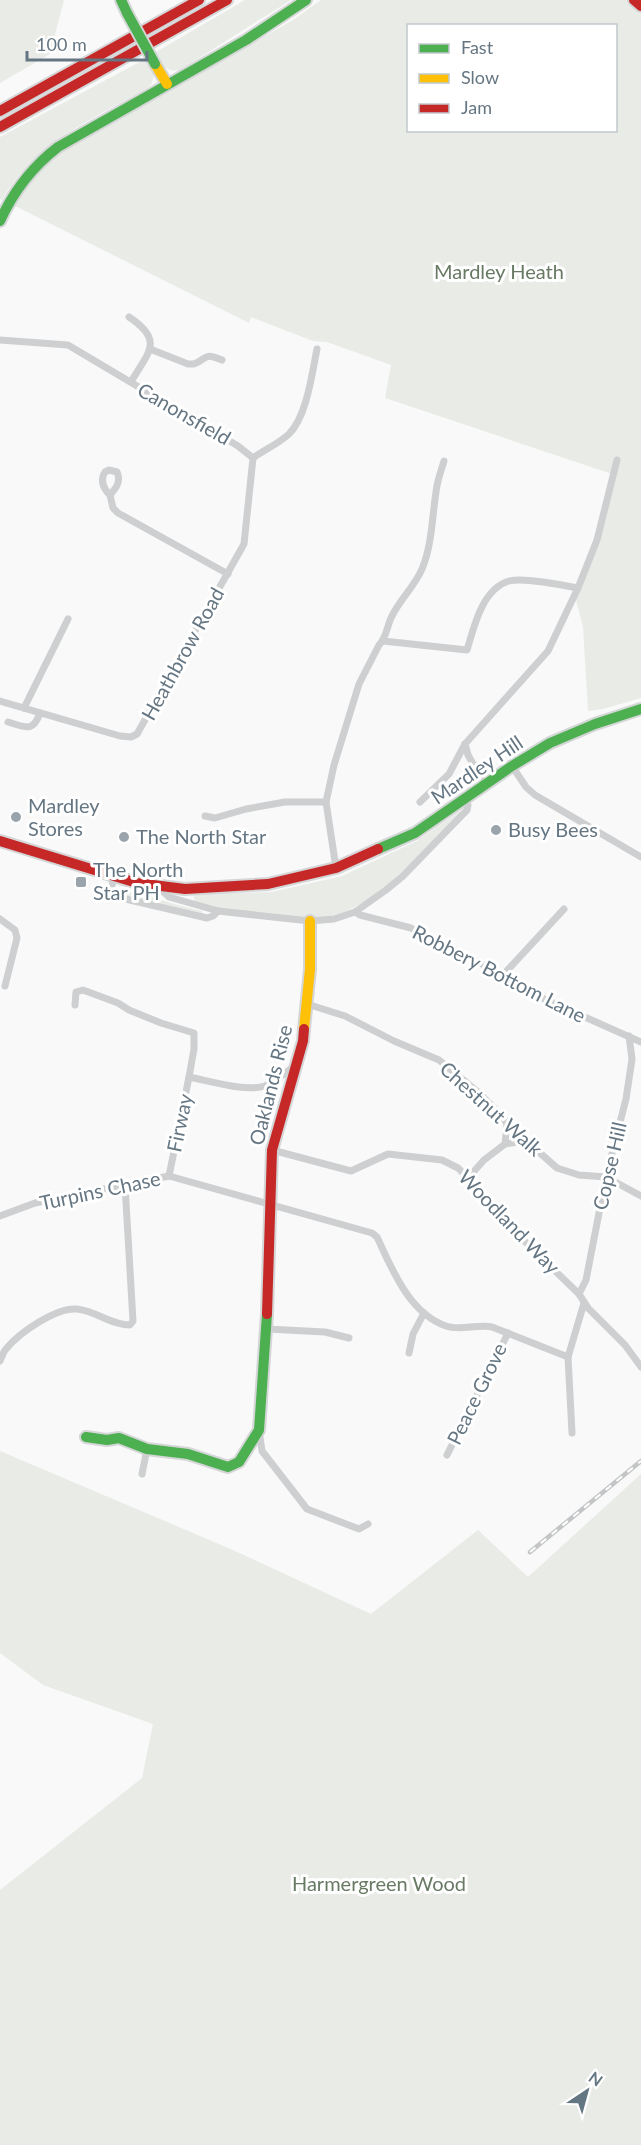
<svg xmlns="http://www.w3.org/2000/svg" width="641" height="2145" viewBox="0 0 641 2145" font-family="Lato,sans-serif">
	<style>
		.green { fill: #e8ebe6; fill-rule: evenodd }
		.lines { fill: none; stroke-linecap: round; stroke-linejoin: round }
		.fast-casing { stroke: #d5d6d7; stroke-width: 14 }
		.slow-casing { stroke: #d5d6d7; stroke-width: 14 }
		.jam-casing { stroke: #d5d6d7; stroke-width: 14 }
		.street { stroke: #cecfd0; stroke-width: 7 }
		.fast { stroke: #4caf50; stroke-width: 10 }
		.slow { stroke: #ffc107; stroke-width: 10 }
		.jam { stroke: #c62828; stroke-width: 10 }
		.rail-casing { stroke: #c3c5c6; stroke-width: 4.5 }
		.rail { stroke: #fff; stroke-width: 2; stroke-dasharray: 7; stroke-linecap: butt }
		.fast-bridge-casing { stroke: #d5d6d7; stroke-width: 14; stroke-linecap: butt }
		.fast-bridge { stroke: #4caf50; stroke-width: 10 }
		.poi-dot { fill: #99a4ac; stroke: #fff; stroke-width: 2 }
		.labels { text-anchor: middle; stroke-width: 6; stroke-linejoin: round; paint-order: stroke }
		.park-label { font-size: 20px; fill: #687a64; stroke: #fff }
		.street-label { font-size: 20px; fill: #657683; stroke: #fff }
		.poi-label { font-size: 20px; fill: #657683; stroke: #fff; text-anchor: start }
	</style>
	<rect width="100%" height="100%" fill="#f9f9f9"/>
	<g class="green">
		<path d="M0 0H64L50 54 0 83Z"/>
		<path d="M245 0H291L180 70C165 73 163 64 156 52Z"/>
		<path d="M321 0H629L641 10V698L603 709 588 711 583 627 576 600 606 519 615 475 385 398 391 365 327 342 313 341 251 317 249 323 13 205 29 180 48 160 293 20ZM408 26H616V130H408Z"/>
		<path d="M145 59 154 74 152 83 147 88C94 119 33 143 2 200L0 199V137Z"/>
		<path d="M460 811 461 813C431 843 373 910 330 916 309 920 288 916 267 914 242 911 218 910 195 902L193 894 272 892 342 876 417 841Z"/>
		<path d="M117 889C146 894 173 905 202 911V913L118 894Z"/>
		<path d="M0 1451 233 1550 371 1614 478 1530 528 1577 641 1474V2145H0V1890L142 1778 153 1724 43 1685 0 1653Z"/>
	</g>
	<g class="lines">
		<g class="fast-casing">
			<g id="fast">
				<path d="M121 0 127 13"/>
				<path d="M0 221C14 190 32 167 58 147L246 40 306 0"/>
				<path d="M378 849 415 833 512 766 550 743 595 724 641 709"/>
				<path d="M86 1437 107 1440 119 1438 147 1449 188 1454 228 1467 239 1462 259 1430 267 1314"/>
			</g>
		</g>
		<g class="slow-casing">
			<g id="slow">
				<path d="M155 64 167 84"/>
				<path d="M304 1029 310 969V921"/>
			</g>
		</g>
		<g class="jam-casing">
			<g id="jam">
				<path d="M634 0 641 6"/>
				<path d="M0 111 199 0"/>
				<path d="M0 127 227 0"/>
				<path d="M0 841 137 883 185 889 268 884 336 868 378 849"/>
				<path d="M267 1314 272 1150 303 1041 304 1029"/>
			</g>
		</g>
		<g class="street">
			<path d="M129 317C165 341 148 352 131 382"/>
			<path d="M0 340 68 345 238 446 253 458"/>
			<path d="M150 349 188 364H194C209 358 203 352 222 360"/>
			<path d="M253 458C264 450 278 444 289 434 307 416 312 373 317 349"/>
			<path d="M109 470 117 472C121 481 117 487 110 495 103 488 100 480 105 472Z"/>
			<path d="M110 495 113 508 118 513 228 574"/>
			<path d="M383 641 467 650C474 627 482 589 509 581 523 577 563 585 578 588"/>
			<path d="M0 701 120 736 131 737 137 734 244 544 253 458"/>
			<path d="M24 708 68 619"/>
			<path d="M8 722C25 727 33 733 40 713"/>
			<path d="M465 744 468 755 485 785"/>
			<path d="M512 766 526 787 535 795 641 857"/>
			<path d="M420 802 449 774 465 744 548 651 578 588 597 540 617 460"/>
			<path d="M205 816 215 818 246 809 285 802H326"/>
			<path d="M336 868 326 802 334 765 359 684 379 645C387 637 387 625 392 616 400 599 415 586 422 569 432 545 432 518 436 492 437 481 441 471 444 461"/>
			<path d="M114 877 111 890 117 897 207 918 213 916 218 911"/>
			<path d="M157 886 169 897 218 911 310 921 334 919 355 912 386 890 403 876 467 810 468 805 465 800"/>
			<path d="M355 912 360 915 411 928 503 975 533 994 641 1042"/>
			<path d="M0 919 15 930 17 938 5 986"/>
			<path d="M503 975 564 909"/>
			<path d="M307 1004 345 1016 394 1041 439 1060 479 1093 503 1117 507 1124 557 1168 579 1175 606 1177 641 1196"/>
			<path d="M75 1005 76 992 83 990 118 1003 129 1010 161 1023 194 1033V1049L189 1077 169 1176"/>
			<path d="M189 1077C210 1081 245 1092 265 1086 277 1081 286 1072 296 1065"/>
			<path d="M505 1144 526 1141"/>
			<path d="M272 1150 351 1171 388 1154 442 1160 458 1168 468 1178 484 1202 579 1294 588 1308 625 1345 641 1367"/>
			<path d="M468 1178 484 1160 505 1144 507 1124"/>
			<path d="M0 1216 35 1203 169 1176 372 1233 377 1237C392 1269 409 1313 446 1326 460 1331 477 1324 492 1327L568 1357 584 1303"/>
			<path d="M579 1294 586 1280 606 1177 626 1099 632 1059 629 1036"/>
			<path d="M267 1329 325 1332 349 1338"/>
			<path d="M409 1353 413 1334 424 1313"/>
			<path d="M568 1357 572 1433"/>
			<path d="M0 1361C2 1357 3 1352 6 1349 19 1333 56 1307 77 1309 96 1311 111 1325 130 1325L133 1321 125 1185"/>
			<path d="M259 1430 262 1451 307 1509 359 1529 368 1524"/>
			<path d="M447 1455 508 1333"/>
			<path d="M142 1474 147 1449"/>
		</g>
		<use href="#fast" class="fast"/>
		<use href="#slow" class="slow"/>
		<use href="#jam" class="jam"/>
		<g class="rail-casing">
			<path id="rail" d="M530 1552 641 1461"/>
		</g>
		<use href="#rail" class="rail"/>
		<g class="fast-bridge-casing">
			<path id="fast-bridge" d="M127 13 155 64"/>
		</g>
		<use href="#fast-bridge" class="fast-bridge"/>
	</g>
	<g class="poi-dot">
		<circle cx="16" cy="817" r="6"/>
		<circle cx="496" cy="830" r="6"/>
		<circle cx="124" cy="837" r="6"/>
		<rect x="75" y="876" width="12" height="12" rx="3"/>
	</g>
	<g class="labels">
		<g class="park-label">
			<text x="499" y="279">Mardley Heath</text>
			<text x="379" y="1891">Harmergreen Wood</text>
		</g>
		<g class="street-label">
			<text transform="translate(184 414) rotate(30)" y="7">Canonsfield</text>
			<text transform="translate(183 654) rotate(-61)" y="7">Heathbrow Road</text>
			<text transform="translate(477 770) rotate(-34)" y="7">Mardley Hill</text>
			<text transform="translate(499 974) rotate(27)" y="7">Robbery Bottom Lane</text>
			<text transform="translate(271 1085) rotate(-76)" y="7">Oaklands Rise</text>
			<text transform="translate(491 1109) rotate(42)" y="7">Chestnut Walk</text>
			<text transform="translate(180 1123) rotate(-78)" y="7">Firway</text>
			<text transform="translate(610 1166) rotate(-77)" y="7">Copse Hill</text>
			<text transform="translate(100 1191) rotate(-12)" y="7">Turpins Chase</text>
			<text transform="translate(509 1222) rotate(46)" y="7">Woodland Way</text>
			<text transform="translate(477 1394) rotate(-64)" y="7">Peace Grove</text>
		</g>
		<g class="poi-label">
			<text x="28" y="813">Mardley<tspan x="28" dy="23">Stores</tspan></text>
			<text x="508" y="837">Busy Bees</text>
			<text x="136" y="844">The North Star</text>
			<text x="93" y="877">The North<tspan x="93" dy="23">Star PH</tspan></text>
		</g>
	</g>
	<rect x="407" y="24" width="210" height="108" fill="#ffffff" stroke="#c1c8cd" stroke-width="1.5"/>
	<rect x="419" y="44" width="30" height="9" fill="#4caf50" stroke="#c1c8cd" stroke-width="1.5"/>
	<text x="461" y="54" font-size="18" fill="#657683">Fast</text>
	<rect x="419" y="74" width="30" height="9" fill="#ffc107" stroke="#c1c8cd" stroke-width="1.5"/>
	<text x="461" y="84" font-size="18" fill="#657683">Slow</text>
	<rect x="419" y="104" width="30" height="9" fill="#c62828" stroke="#c1c8cd" stroke-width="1.5"/>
	<text x="461" y="114" font-size="18" fill="#657683">Jam</text>
	<g transform="translate(587 2091) rotate(36)" stroke="#ffffff" stroke-width="4.5" paint-order="stroke">
	<path d="M0-4.5L10 22L0 15L-10 22Z" fill="#657683"/>
	<text y="-9" font-size="16" font-weight="bold" text-anchor="middle" fill="#657683">N</text>
	</g>
	<path d="M27 51v9h120v-9" fill="none" stroke="#657683" stroke-width="3"/>
	<text x="36" y="51" font-size="18" fill="#657683" stroke="#ffffff" stroke-width="4.5" paint-order="stroke">100 m</text>
</svg>
